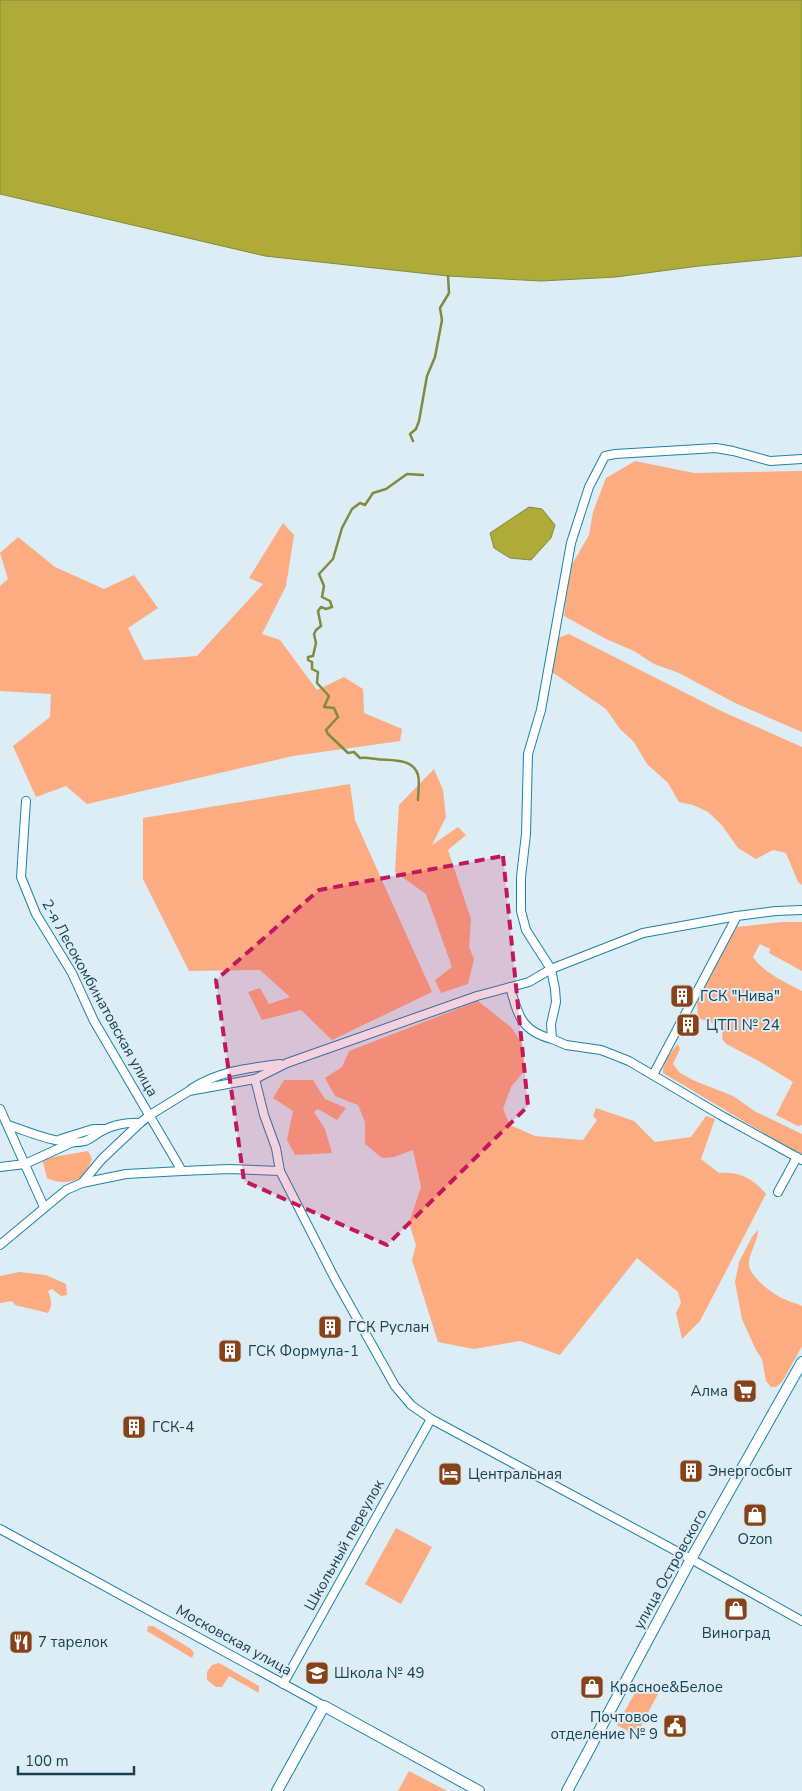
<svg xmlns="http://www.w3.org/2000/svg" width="802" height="1791" viewBox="0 0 802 1791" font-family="'Nunito Sans',sans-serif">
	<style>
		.green { fill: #fdab81 }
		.water { fill: #aeab38; stroke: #818b40 }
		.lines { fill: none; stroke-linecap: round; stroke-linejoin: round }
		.stream { stroke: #818b40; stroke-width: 2.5 }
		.minor-casing { stroke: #1a84a9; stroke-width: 10 }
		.major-casing { stroke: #1a84a9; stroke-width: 12 }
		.minor { stroke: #fff; stroke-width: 8 }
		.major { stroke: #fff; stroke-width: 10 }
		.marked { fill: #c2185b; fill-opacity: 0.2; stroke: #c2185b; stroke-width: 4; stroke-dasharray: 10 6; stroke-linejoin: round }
		.labels { text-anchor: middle; stroke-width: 4; stroke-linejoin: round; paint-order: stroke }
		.poi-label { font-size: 15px; fill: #194151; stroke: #dcedf5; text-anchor: start }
		.street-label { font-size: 15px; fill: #194151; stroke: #dcedf5 }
	</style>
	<rect width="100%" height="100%" fill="#dcedf5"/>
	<g class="green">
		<path d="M635 461 694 473 802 471V732L735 703 679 673 654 664 634 651 606 639 564 616 570 568 589 535 593 512 606 478Z"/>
		<path d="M283 523 294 535 286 586 262 634 280 640 317 690 344 677 363 689 364 713 402 729 400 741 293 756 87 804 66 786 36 797 13 746 50 717 51 694 0 691V586L8 579 0 553 18 537 55 567 104 589 134 575 158 608 128 628 144 660 197 656 263 584 249 578Z"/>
		<path d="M569 634 721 711 802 747V885L798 882 786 853 773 850 756 859 738 848 721 824 708 812 693 805 679 802 668 783 647 764 634 742 620 729 606 709 552 672 558 638Z"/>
		<path d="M434 769 443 790 446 817 432 845 458 827 466 835 448 850 471 919 469 947 474 959 468 984 441 993 435 980 452 967 426 894 395 872 399 805Z"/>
		<path d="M350 784 355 820 432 992 332 1040 301 1010 262 1020 248 992 260 988 269 1004 290 997 260 970 189 971 143 879V818Z"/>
		<path d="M782 922H802V971L769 953 770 949 760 944 753 957C764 973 785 982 802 991V1125L798 1126 776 1115 793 1082 757 1060 726 1044 722 1039 723 1028 721 1019 713 1023 698 1018 697 1003 723 951 737 927Z"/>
		<path d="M478 1001 512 1028 522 1043 525 1070 511 1087 503 1109 510 1125 535 1136 583 1140 597 1120 593 1116 596 1108 634 1121 655 1142 691 1137 706 1116 715 1119 701 1159 719 1173C739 1171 753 1178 766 1194L700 1321 682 1339 676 1313 681 1303 678 1292 637 1258 560 1355 520 1341 474 1349 438 1342 412 1260 416 1245 409 1223 421 1187 413 1150 394 1157 382 1158 365 1144V1122L358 1105 335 1096 325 1078 342 1067 349 1051Z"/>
		<path d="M678 1044 680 1049 673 1064 680 1073 695 1081 733 1096 756 1112 802 1134V1156L663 1073C662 1062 671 1052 678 1044Z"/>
		<path d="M284 1080H313L325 1099 346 1108 337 1120 318 1109 314 1112 325 1129 332 1153 295 1155 287 1140 293 1111 273 1098Z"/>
		<path d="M88 1151 92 1159C90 1163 88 1170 85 1174 75 1184 58 1184 47 1178L42 1159Z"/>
		<path d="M758 1230C758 1242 749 1252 749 1264 749 1277 773 1294 784 1299 790 1302 796 1303 802 1306V1346L782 1382 776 1387H771L766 1381 762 1359 756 1350 742 1319 735 1282 739 1262 752 1237Z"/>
		<path d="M19 1272 46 1275 66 1284 67 1295 61 1296 52 1289 48 1291C51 1298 53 1306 48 1313L15 1305 12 1301 0 1303V1276Z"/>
		<path d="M396 1528 432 1547 401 1604 365 1584Z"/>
		<path d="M148 1626H153L191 1649 194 1653 192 1658 147 1631Z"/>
		<path d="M219 1663 259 1686V1693L229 1676 222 1687H216L207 1680V1672L212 1665Z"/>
		<path d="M641 1682 659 1692 636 1735 617 1725Z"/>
		<path d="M409 1771 447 1791H398Z"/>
	</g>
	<g class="water">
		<path d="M0 0H802V256L699 266 616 277 541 281 448 276 265 256 0 194Z"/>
		<path d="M529 507 542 509 555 525 551 538 531 560 510 558 494 548 490 533Z"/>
	</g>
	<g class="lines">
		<g class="stream">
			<path d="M413 441 410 434 416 429 419 421 427 376 435 357 442 320 440 308 449 293 448 276"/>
			<path d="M418 800C418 792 420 782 418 775 413 757 389 761 376 759 369 758 366 757 360 758L354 752 348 753 328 734 326 730 338 717 334 708 324 707 329 696 317 683 318 672 312 669V662L308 660V657L313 656 316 643 314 634 316 630 321 626 318 611 321 607 326 609 332 607 330 601 322 597 324 586 319 574 333 559 342 528 352 509 360 503 365 505 373 493 386 489 407 474 423 475"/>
		</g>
		<g class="minor-casing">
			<g id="minor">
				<path d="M802 459 770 461 733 451 716 448 615 454 605 456 589 487 571 543 541 710 528 754 526 834 521 877V911L526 930 551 969 555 989 556 1002 551 1024 552 1039 566 1045 601 1050 629 1061 722 1116 802 1160"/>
				<path d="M26 801 21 877 36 914 72 973 94 1021 182 1171"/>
				<path d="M510 987C518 1015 521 1031 552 1039"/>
				<path d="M653 1075 737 916"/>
				<path d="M255 1079 264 1115 276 1148 280 1171"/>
				<path d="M191 1089C219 1071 248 1068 280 1064"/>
				<path d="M0 1109 44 1207"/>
				<path d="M8 1125C30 1132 62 1147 85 1141 91 1139 96 1134 102 1131 112 1125 128 1122 140 1123"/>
				<path d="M61 1139 93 1129H103"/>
				<path d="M0 1167 25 1164 73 1142"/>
				<path d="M82 1183 102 1159 140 1123 150 1115 189 1091 255 1079 287 1063 477 996 529 982 551 969 643 933 737 916 776 911 802 910"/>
				<path d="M778 1192 797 1157"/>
				<path d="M0 1245 66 1190 82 1183 126 1174 182 1171 229 1169 280 1171 335 1279 395 1386 411 1405 431 1419 691 1559 802 1621"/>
				<path d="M0 1529 324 1706"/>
				<path d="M283 1684 431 1419"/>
			</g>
		</g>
		<g class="major-casing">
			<g id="major">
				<path d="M277 1791 324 1706 479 1791"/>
				<path d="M567 1791 691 1559 802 1362"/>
			</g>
		</g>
		<use href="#minor" class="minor"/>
		<use href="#major" class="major"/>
	</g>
	<path class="marked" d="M503 856 528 1106 387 1245 244 1181 216 980 319 890Z"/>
	<defs>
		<g id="building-square" transform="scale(1.25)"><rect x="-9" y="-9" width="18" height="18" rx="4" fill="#874219" stroke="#dcedf5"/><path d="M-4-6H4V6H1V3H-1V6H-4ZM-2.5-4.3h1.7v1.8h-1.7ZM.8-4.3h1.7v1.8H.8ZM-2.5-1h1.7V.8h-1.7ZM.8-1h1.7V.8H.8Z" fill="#fff"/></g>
		<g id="supermarket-square" transform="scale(1.25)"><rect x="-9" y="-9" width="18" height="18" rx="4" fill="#874219" stroke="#dcedf5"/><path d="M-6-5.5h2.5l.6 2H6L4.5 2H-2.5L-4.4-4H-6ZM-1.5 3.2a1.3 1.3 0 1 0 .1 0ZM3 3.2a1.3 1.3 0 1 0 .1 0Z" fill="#fff"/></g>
		<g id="hotel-square" transform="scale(1.25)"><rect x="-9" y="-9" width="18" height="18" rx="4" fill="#874219" stroke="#dcedf5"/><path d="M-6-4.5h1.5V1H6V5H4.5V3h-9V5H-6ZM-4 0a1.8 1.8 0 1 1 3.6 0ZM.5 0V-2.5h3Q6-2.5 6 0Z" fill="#fff"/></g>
		<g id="shop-square" transform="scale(1.25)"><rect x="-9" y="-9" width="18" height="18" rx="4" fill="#874219" stroke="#dcedf5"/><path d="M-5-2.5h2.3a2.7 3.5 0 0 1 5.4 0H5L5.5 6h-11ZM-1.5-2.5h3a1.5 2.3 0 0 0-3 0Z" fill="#fff"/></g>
		<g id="restaurant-square" transform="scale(1.25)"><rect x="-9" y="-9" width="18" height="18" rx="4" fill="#874219" stroke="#dcedf5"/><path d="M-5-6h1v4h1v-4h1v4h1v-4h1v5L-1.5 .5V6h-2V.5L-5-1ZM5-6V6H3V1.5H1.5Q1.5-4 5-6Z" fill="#fff"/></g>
		<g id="school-square" transform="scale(1.25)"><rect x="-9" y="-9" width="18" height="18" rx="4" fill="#874219" stroke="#dcedf5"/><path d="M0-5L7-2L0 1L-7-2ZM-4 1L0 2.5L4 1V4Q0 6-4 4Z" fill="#fff"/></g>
		<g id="civic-square" transform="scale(1.25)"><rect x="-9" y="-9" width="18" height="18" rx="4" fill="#874219" stroke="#dcedf5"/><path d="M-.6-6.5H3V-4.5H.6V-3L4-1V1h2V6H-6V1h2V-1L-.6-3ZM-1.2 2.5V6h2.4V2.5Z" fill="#fff"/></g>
	</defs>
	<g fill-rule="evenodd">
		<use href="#building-square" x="682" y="996"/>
		<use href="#building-square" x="688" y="1025"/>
		<use href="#building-square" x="330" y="1327"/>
		<use href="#building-square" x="230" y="1351"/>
		<use href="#supermarket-square" x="745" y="1391"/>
		<use href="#building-square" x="134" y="1427"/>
		<use href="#building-square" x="691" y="1471"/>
		<use href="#hotel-square" x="450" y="1474"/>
		<use href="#shop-square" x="755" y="1515"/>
		<use href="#shop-square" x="736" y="1609"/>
		<use href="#restaurant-square" x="21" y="1642"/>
		<use href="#school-square" x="317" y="1673"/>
		<use href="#shop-square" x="592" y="1687"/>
		<use href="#civic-square" x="675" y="1726"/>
	</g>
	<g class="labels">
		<g class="poi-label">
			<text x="700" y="1001">ГСК "Нива"</text>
			<text x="706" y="1030">ЦТП № 24</text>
			<text x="348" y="1332">ГСК Руслан</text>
			<text x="248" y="1356">ГСК Формула-1</text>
			<text x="728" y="1396" text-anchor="end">Алма</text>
			<text x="152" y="1432">ГСК-4</text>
			<text x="708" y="1476">Энергосбыт</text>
			<text x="468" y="1479">Центральная</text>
			<text x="755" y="1544" text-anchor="middle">Ozon</text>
			<text x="736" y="1638" text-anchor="middle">Виноград</text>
			<text x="38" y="1647">7 тарелок</text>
			<text x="334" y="1678">Школа № 49</text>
			<text x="610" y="1692">Красное&amp;Белое</text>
			<text x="658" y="1722" text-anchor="end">Почтовое<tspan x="658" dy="17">отделение № 9</tspan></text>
		</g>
		<g class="street-label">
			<text transform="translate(100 998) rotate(61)" y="5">2-я Лесокомбинатовская улица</text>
			<text transform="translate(344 1545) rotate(-61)" y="5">Школьный переулок</text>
			<text transform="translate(670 1569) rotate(-61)" y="5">улица Островского</text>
			<text transform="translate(234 1640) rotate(29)" y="5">Московская улица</text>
		</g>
	</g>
	<path d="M18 1766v8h116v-8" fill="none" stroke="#194151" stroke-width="2.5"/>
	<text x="25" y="1766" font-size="15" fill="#194151" stroke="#dcedf5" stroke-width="4" paint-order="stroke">100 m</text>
</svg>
